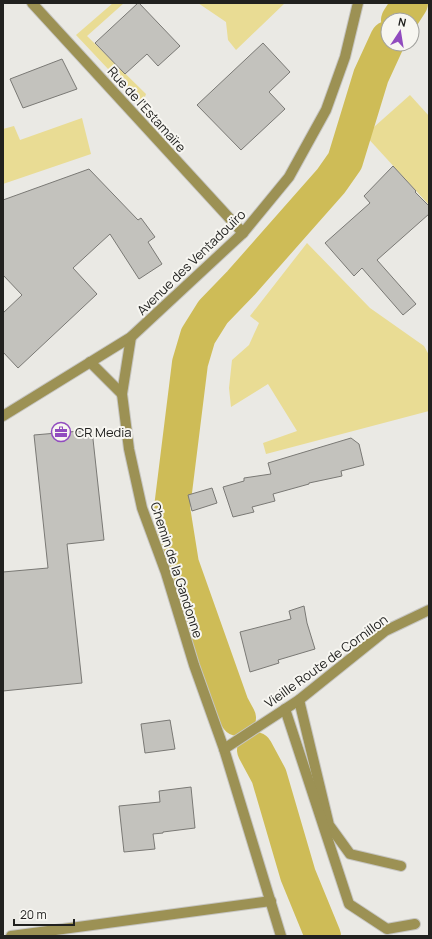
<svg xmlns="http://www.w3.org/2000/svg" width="432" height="939" viewBox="0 0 432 939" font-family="Manrope,sans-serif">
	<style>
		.green { fill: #e9dc94 }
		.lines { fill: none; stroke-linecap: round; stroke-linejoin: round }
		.river { stroke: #cebc57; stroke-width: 36 }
		.building { fill: #c3c2bd; stroke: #7a7975 }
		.minor-casing { stroke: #c6c5c1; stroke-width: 12 }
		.minor { stroke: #9c9154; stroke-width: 10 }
		.labels { text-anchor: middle; stroke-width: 4; stroke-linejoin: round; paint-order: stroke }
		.street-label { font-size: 13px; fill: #21211f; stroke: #f7f6f1 }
		.poi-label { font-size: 13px; fill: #21211f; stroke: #f7f6f1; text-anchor: start }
	</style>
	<rect width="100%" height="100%" fill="#eae9e4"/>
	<g class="green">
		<path d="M113 3H124L87 36 146 94 142 105 76 35Z"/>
		<path d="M198 3H285L236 50 228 40 226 22Z"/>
		<path d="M410 95 429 116V205L365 135Z"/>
		<path d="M82 118 91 154 3 184V129L14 126 20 140Z"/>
		<path d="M307 243 370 308 424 346 429 355V411L266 454 263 443 297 431 268 384 231 407 229 388 232 360 249 345 259 323 250 316Z"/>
	</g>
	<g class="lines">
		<g class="river">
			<path d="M399 20 410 3"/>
			<path d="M238 718 231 705 181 564 172 508 190 363 198 336 213 312 241 283 331 181 345 161 371 76 388 39"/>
			<path d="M255 750 269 776 298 875 323 936"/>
		</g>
	</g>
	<g class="building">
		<path d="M138 3H139L180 46 158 66 147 54 125 74 95 43Z"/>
		<path d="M263 43 290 72 269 92 285 109 241 150 197 105Z"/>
		<path d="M62 59 77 89 23 108 10 79Z"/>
		<path d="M393 166 416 191 415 192 429 206V214L377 260 416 304 403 315 362 268 354 276 325 243 370 203 364 196Z"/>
		<path d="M89 169 138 220 141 218 155 237 148 242 162 264 139 279 110 234 73 268 97 294 18 368 3 352V313L22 295 3 275V200Z"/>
		<path d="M92 430 104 540 67 544 82 683 3 691V572L48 568 34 435Z"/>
		<path d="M351 438 359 444 364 465 341 471 342 476 309 483V484L273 494 275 501 252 507 254 512 233 517 223 487 244 481V478L271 474 268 463Z"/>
		<path d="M212 488 217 503 192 511 188 495Z"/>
		<path d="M304 606 307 623 315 649 278 660 279 663 250 672 240 632 291 619 289 611Z"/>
		<path d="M170 720 175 749 145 753 141 724Z"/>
		<path d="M191 787 195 828 163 832V833L153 834 155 849 124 852 119 806 160 802 159 791Z"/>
	</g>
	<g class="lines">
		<g class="minor-casing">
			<g id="minor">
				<path d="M32 3 243 233"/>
				<path d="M131 337 122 394 129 449 142 508 166 573 194 665 224 749 281 936"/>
				<path d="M90 362 122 394"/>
				<path d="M3 416 131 337 243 233 289 177 326 110 345 57 358 3"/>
				<path d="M299 700 329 825 350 854 401 866"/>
				<path d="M285 709 349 904 387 929 415 924"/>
				<path d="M224 749 299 700 385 631 429 610"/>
				<path d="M11 936 271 901"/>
			</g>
		</g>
		<use href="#minor" class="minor"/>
	</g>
	<defs>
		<g id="office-ring" transform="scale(1)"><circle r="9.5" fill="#f7f6f1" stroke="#914cbf" stroke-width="1.5"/><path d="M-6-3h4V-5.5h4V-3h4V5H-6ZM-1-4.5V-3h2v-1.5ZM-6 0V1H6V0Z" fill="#914cbf"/></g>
	</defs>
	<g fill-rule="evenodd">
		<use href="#office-ring" x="61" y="432"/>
	</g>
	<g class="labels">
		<g class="street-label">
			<text transform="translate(147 109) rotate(48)" y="5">Rue de l'Estamaïre</text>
			<text transform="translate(191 262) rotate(-44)" y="5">Avenue des Ventadouïro</text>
			<text transform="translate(177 570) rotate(72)" y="5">Chemin de la Gandonne</text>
			<text transform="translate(326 661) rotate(-36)" y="5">Vieille Route de Cornillon</text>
		</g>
		<g class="poi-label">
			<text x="75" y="437">CR Media</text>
		</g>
	</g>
	<rect width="432" height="939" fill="none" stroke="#21211f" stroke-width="8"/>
	<g transform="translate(400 32) rotate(12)"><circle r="19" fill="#f7f6f1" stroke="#a1a19d"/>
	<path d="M0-3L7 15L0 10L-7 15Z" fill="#914cbf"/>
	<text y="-6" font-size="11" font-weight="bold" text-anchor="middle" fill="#21211f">N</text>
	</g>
	<path d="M14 919v6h60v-6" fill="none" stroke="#21211f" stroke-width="2"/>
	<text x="20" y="919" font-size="12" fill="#21211f" stroke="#f7f6f1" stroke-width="3" paint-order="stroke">20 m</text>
</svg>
